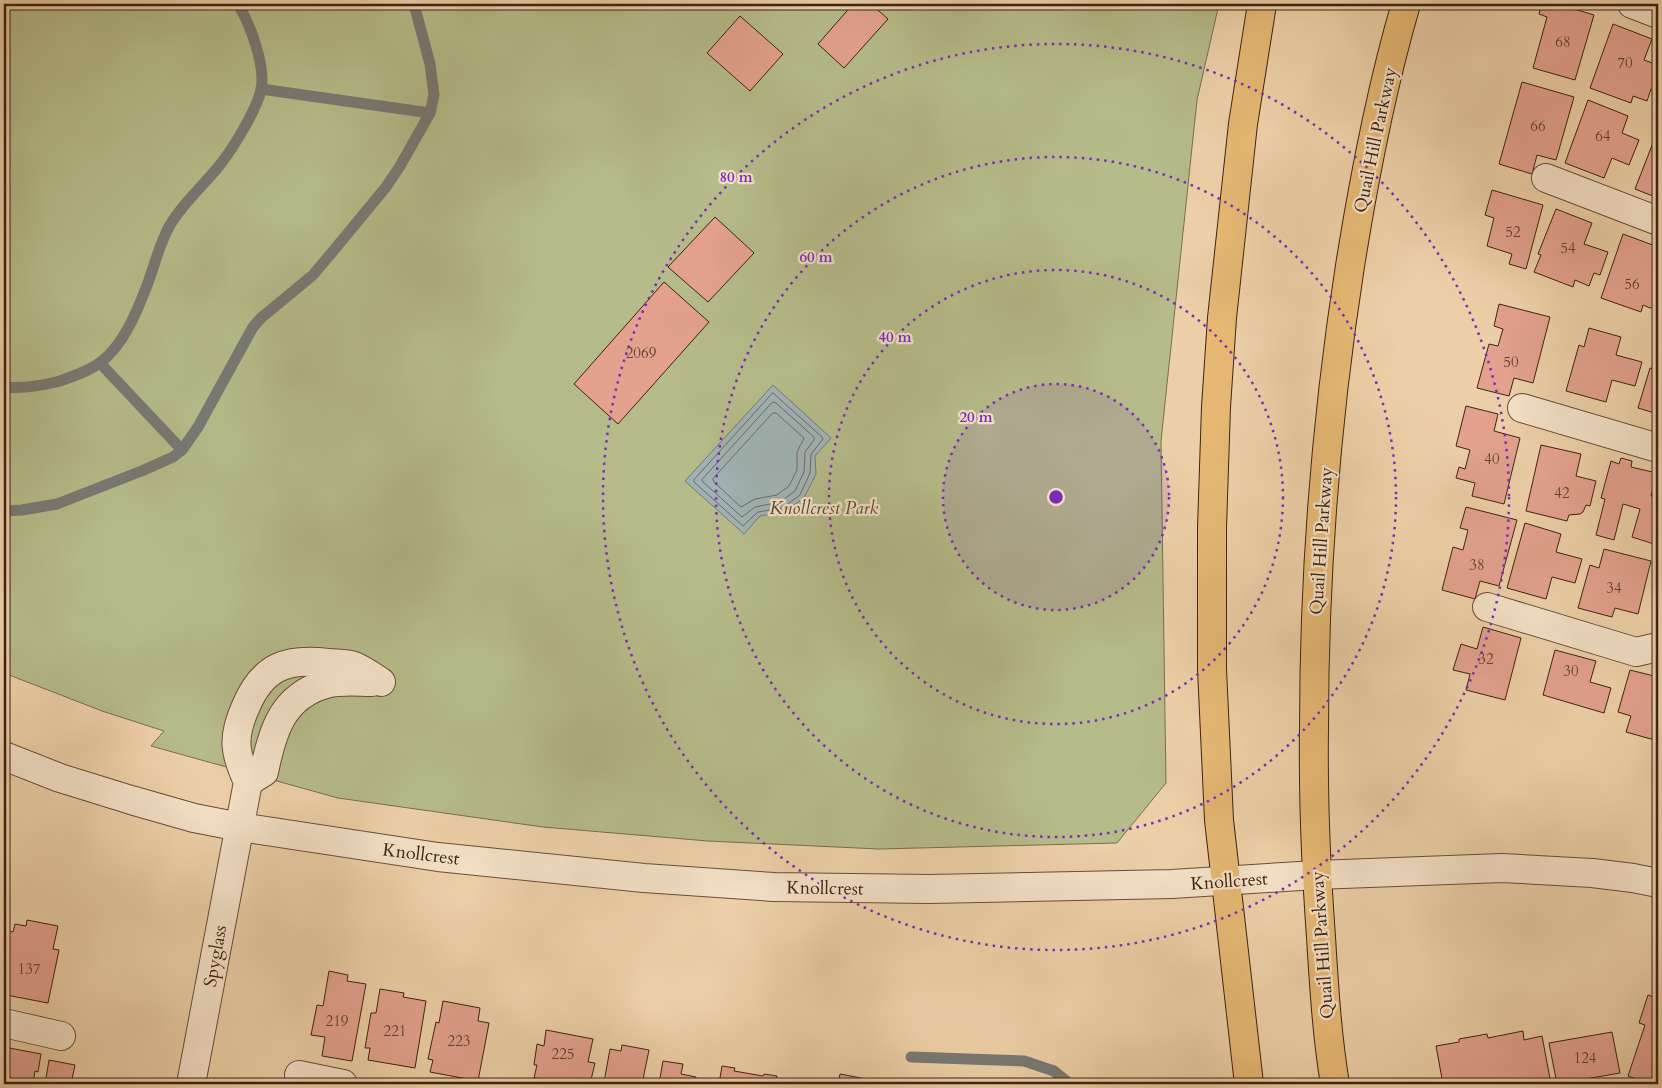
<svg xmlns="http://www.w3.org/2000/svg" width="1662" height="1088" viewBox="0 0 1662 1088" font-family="Cardo,serif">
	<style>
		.green { fill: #b5bb89; stroke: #796e4e }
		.water { fill: #a0b3b4; stroke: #787974 }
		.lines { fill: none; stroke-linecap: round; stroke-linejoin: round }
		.shore { stroke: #6e6a64; stroke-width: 1 }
		.stream { stroke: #787974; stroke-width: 11 }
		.building { fill: #e3a18e; stroke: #3d2214 }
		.minor-casing { stroke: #694d39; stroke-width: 30 }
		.major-casing { stroke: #3d2214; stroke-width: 30 }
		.minor { stroke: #f3e0c6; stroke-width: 28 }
		.major { stroke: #e6b874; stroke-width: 28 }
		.ring { fill: none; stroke: #7b2cbf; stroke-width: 2.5; stroke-dasharray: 2.5 5 }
		.labels { text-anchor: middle; stroke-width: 4.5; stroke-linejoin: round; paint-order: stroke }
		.number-label { font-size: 15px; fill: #664232 }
		.street-label { font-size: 18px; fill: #3d2214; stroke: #f3e0c6 }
		.park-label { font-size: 18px; font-style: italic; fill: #5b4831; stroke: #f3e0c6 }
		.centre { fill: #7b2cbf; stroke: #f3e0c6; stroke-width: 2.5 }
		.ring-label { font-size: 15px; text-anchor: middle; font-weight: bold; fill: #7b2cbf; stroke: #f3e0c6; stroke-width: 4.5; stroke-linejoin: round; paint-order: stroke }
	</style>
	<rect width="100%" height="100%" fill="#edcfa7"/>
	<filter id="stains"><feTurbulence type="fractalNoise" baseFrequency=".004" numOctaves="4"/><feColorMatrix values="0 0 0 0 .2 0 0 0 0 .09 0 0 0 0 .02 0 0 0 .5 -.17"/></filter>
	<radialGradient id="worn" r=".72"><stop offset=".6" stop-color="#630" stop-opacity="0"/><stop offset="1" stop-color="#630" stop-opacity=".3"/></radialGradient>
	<path class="green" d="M4 4H1219L1197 100 1161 441 1166 783 1117 843 879 849 708 841 543 827 338 798 151 746 164 731 102 711 4 673Z"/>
	<path class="water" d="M773 385 831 438 815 456 816 474 804 498 784 512 760 516 744 534 685 481Z"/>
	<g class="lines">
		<g class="shore">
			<path d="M773 393 822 437 823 439 811 454 810 473 800 495 782 508 758 512 743 526 694 482V480Z"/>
			<path d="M773 402 776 403 814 437V440L805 452 804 472 795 491 780 502 755 507 742 517 703 482 702 480Z"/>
			<path d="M773 413H776L804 438 797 452V470L789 486 777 495 755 499 741 507 714 482 713 479Z"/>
		</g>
		<g class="stream">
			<path d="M261 89 430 113"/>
			<path d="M100 363 182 450"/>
			<path d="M4 387C23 389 41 386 60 381 74 376 89 371 101 362 123 345 136 314 146 288 154 268 159 244 170 225 183 203 203 186 219 166 232 150 256 111 261 90 266 66 250 24 238 4"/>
			<path d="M4 511 22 510 57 504 144 470 173 457 182 450 198 427 253 327 261 318 313 275 334 250 386 187 400 166 430 113 434 95 430 64 414 4"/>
			<path d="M911 1057 1024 1061 1054 1071 1070 1084"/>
		</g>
	</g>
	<g class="building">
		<path d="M853 4H871L888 19 844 68 818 44Z"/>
		<path d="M1541 4H1576L1574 9 1594 15 1575 80 1533 68 1547 17 1539 14Z"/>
		<path d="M740 16 783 54 750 91 707 53Z"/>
		<path d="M1613 24 1652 39 1644 60 1658 65V91L1651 89 1647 101 1633 96 1631 103 1590 88Z"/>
		<path d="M1522 82 1574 97 1556 160 1537 155 1532 174 1499 164Z"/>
		<path d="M1588 100 1628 116 1622 133 1639 140 1629 165 1612 158 1604 178 1565 163Z"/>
		<path d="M1658 130V198L1635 189Z"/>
		<path d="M1492 190 1543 205 1526 269 1509 264 1512 254 1487 246 1494 218 1485 215Z"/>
		<path d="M1556 209 1592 223 1584 244 1608 252 1600 275 1594 273 1589 286 1575 280 1573 287 1534 272 1541 255 1538 254Z"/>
		<path d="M715 217 754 253 708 302 668 267Z"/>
		<path d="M1623 234 1658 247V260L1655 269 1658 271V302L1654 307 1650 308 1643 305 1641 312 1601 298Z"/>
		<path d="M664 282 709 322 618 424 574 384Z"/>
		<path d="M1499 304 1550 317 1533 383 1514 378 1509 396 1477 388 1489 344 1498 346 1503 329 1494 326Z"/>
		<path d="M1589 328 1621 337 1616 355 1642 362 1635 386 1612 380 1606 402 1566 391 1579 345 1584 347Z"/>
		<path d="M1650 368 1658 370V414L1638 408Z"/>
		<path d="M1466 406 1498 414 1494 431 1520 438 1504 504 1472 496 1475 483 1456 478 1459 467 1465 469 1470 450 1456 446Z"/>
		<path d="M1541 445 1581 454 1576 476 1596 481 1590 506 1586 505 1583 512 1580 514 1569 515 1567 521 1526 511Z"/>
		<path d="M1621 458 1632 461 1631 467 1657 473 1651 496 1658 498V528L1654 544 1632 537 1640 509 1623 504 1614 540 1596 535 1605 499 1601 498 1611 461 1619 464Z"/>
		<path d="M1466 507 1517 520 1499 586 1480 581 1475 599 1442 590 1453 547 1463 550 1468 530 1460 528Z"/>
		<path d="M1525 523 1561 534 1556 552 1582 559 1575 583 1552 577 1546 599 1507 588Z"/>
		<path d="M1604 549 1651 561 1638 614 1615 608 1612 617 1578 608 1590 565 1599 568Z"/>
		<path d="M1483 627 1521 638 1505 700 1466 690 1470 674 1453 670 1461 644 1477 649Z"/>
		<path d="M1555 650 1596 661 1590 682 1611 688 1604 713 1543 695Z"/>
		<path d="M1630 670 1658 677V741L1626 732 1631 716 1618 712Z"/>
		<path d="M27 920 58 926 53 949 59 950 48 1003 6 995 8 988H4V930L13 932 15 924 26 926Z"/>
		<path d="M329 971 348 975 347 981 366 984 352 1061 322 1056 325 1037 311 1035 317 1005 323 1006Z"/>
		<path d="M1658 981V1084H1652L1628 1076 1645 1025 1639 1023 1648 995 1653 997Z"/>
		<path d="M380 989 404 993 403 997 426 1001 415 1068 368 1060 370 1048H365L371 1013H376Z"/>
		<path d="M443 1001 480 1008 478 1021 489 1023 478 1081 430 1072 433 1060 428 1059 436 1022 439 1023Z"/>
		<path d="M546 1030 593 1039 588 1062 595 1063 590 1084H536L537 1078H534L537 1065H534L537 1044 544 1046Z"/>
		<path d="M1523 1031 1524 1040 1542 1036 1551 1084H1443L1436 1046 1459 1042V1039L1487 1034 1488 1038Z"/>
		<path d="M1612 1032 1620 1073 1557 1084 1549 1043Z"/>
		<path d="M622 1045 649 1050 642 1084H597L598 1080 604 1082 610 1049 621 1051Z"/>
		<path d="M4 1047 41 1054 38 1072 35 1071 33 1084H4Z"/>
		<path d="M49 1060 75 1065 71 1084H45Z"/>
		<path d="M663 1061 683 1064 681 1074 696 1077 695 1084H659Z"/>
		<path d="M722 1066 735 1068 734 1071 763 1076 764 1074 777 1076 775 1084H719Z"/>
		<path d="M840 1074 887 1083V1084H838Z"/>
	</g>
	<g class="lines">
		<g class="minor-casing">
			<g id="minor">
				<path d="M1632 4 1658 14"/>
				<path d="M1546 178 1658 221"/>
				<path d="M1522 408 1658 448"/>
				<path d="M1487 607 1636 652 1658 647"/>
				<path d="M4 756 60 778 131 800 194 818 240 827 438 857 644 878 774 887 929 889 1172 884 1316 875 1502 868 1592 873 1633 878 1658 883"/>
				<path d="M248 782 264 772C272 732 282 696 326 684 340 680 358 682 372 682"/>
				<path d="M4 1023 61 1036"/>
				<path d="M299 1075 343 1084"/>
				<path d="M191 1084 248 782C234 752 232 737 246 706 263 666 287 658 328 663 336 664 347 663 354 666 364 670 373 677 381 682"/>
			</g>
		</g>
		<g class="major-casing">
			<g id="major">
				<path d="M1249 1084 1219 820 1212 669V528L1216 407 1222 318 1243 124 1262 4"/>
				<path d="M1335 1084C1327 1036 1324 986 1321 937 1316 868 1313 799 1314 729 1314 574 1326 419 1350 266 1364 178 1381 89 1406 4"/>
			</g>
		</g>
		<use href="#minor" class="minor"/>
		<use href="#major" class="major"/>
	</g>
	<circle cx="1056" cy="497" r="113" fill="#7b2cbf" fill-opacity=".12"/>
	<g class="ring">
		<circle cx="1056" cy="497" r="113"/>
		<circle cx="1056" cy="497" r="227"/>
		<circle cx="1056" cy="497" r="340"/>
		<circle cx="1056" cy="497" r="453"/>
	</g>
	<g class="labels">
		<g class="number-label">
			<text x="1563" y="47">68</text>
			<text x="1625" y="68">70</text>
			<text x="1538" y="131">66</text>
			<text x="1603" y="141">64</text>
			<text x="1513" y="237">52</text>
			<text x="1568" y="253">54</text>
			<text x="1632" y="289">56</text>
			<text x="641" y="358">2069</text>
			<text x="1511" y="367">50</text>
			<text x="1492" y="464">40</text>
			<text x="1562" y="498">42</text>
			<text x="1477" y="570">38</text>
			<text x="1614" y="593">34</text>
			<text x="1486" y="664">32</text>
			<text x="1571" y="676">30</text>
			<text x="29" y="974">137</text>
			<text x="337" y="1026">219</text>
			<text x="395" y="1036">221</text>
			<text x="459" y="1046">223</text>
			<text x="563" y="1059">225</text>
			<text x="1585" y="1063">124</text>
		</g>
		<g class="street-label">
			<text transform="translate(1375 140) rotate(-78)" y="6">Quail Hill Parkway</text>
			<text transform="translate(1321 541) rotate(-86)" y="6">Quail Hill Parkway</text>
			<text transform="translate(421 854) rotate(7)" y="6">Knollcrest</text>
			<text transform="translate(1229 881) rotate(-4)" y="6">Knollcrest</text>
			<text transform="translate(825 888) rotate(1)" y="6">Knollcrest</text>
			<text transform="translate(1322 945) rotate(-94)" y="6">Quail Hill Parkway</text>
			<text transform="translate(215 956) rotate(-80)" y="6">Spyglass</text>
		</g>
		<g class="park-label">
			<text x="824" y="514">Knollcrest Park</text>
		</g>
	</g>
	<circle cx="1056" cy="497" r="8" class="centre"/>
	<g class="ring-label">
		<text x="736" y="182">80 m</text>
		<text x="816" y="262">60 m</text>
		<text x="895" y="342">40 m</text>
		<text x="976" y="422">20 m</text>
	</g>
	<rect width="1662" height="1088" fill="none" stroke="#edcfa7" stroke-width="20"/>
	<rect x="5" y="5" width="1652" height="1078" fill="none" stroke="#3d2214" stroke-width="2.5"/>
	<rect x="10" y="10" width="1642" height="1068" fill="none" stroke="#3d2214"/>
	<rect width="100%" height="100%" filter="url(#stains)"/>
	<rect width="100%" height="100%" fill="url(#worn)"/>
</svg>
